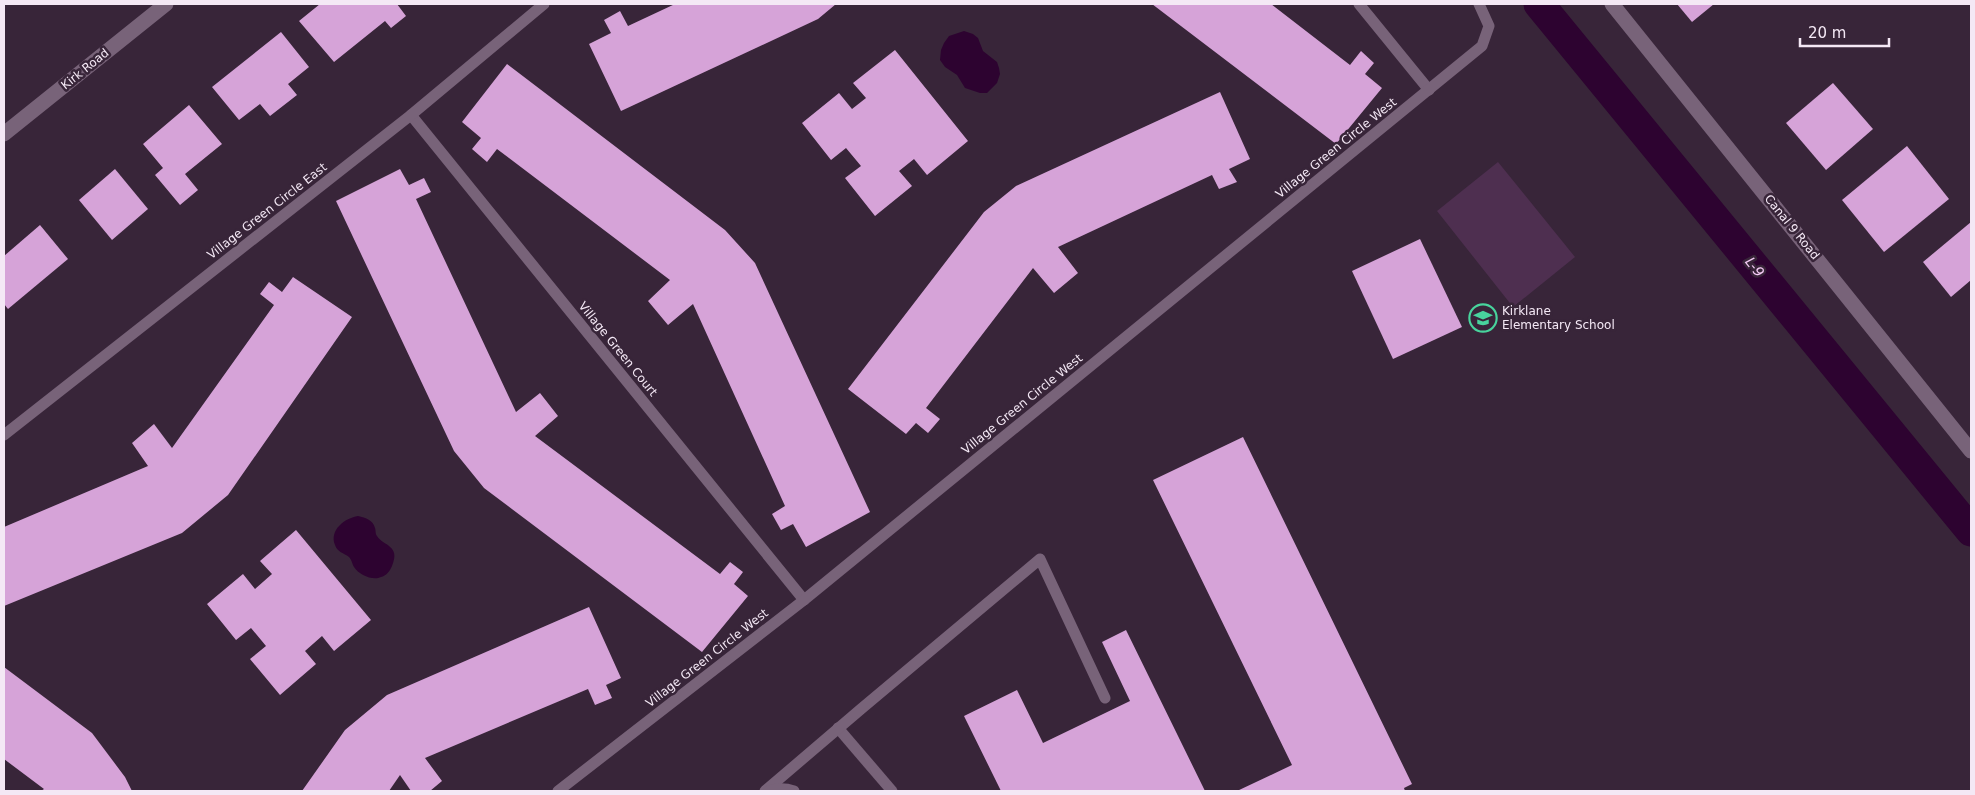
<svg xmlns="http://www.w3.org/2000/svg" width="1975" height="795" viewBox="0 0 1975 795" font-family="'DejaVu Sans',sans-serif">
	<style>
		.green { fill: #4e2f50 }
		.water { fill: #2d0330 }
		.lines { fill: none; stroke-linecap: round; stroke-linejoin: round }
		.canal { stroke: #2d0330; stroke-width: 31 }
		.building { fill: #d6a3d8 }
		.lane { stroke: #786379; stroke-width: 11 }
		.street { stroke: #786379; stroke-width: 15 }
		.secondary { stroke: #786379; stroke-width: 15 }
		.labels { text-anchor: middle; stroke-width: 5; stroke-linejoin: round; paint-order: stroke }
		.street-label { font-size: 12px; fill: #f4e8f5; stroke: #382539 }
		.poi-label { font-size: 12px; fill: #f4e8f5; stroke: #382539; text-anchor: start }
		.water-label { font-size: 14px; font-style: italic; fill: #f6ccf7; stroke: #382539 }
	</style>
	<rect width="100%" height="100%" fill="#382539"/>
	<path class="green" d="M1498 162 1575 257 1513 307 1437 211Z"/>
	<g class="water">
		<path d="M964 31 973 34 978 38 983 51 997 62 999 68 1000 74 997 83 987 93H980L965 88 957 75 945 67 940 60 941 50 944 43 949 36Z"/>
		<path d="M358 516C366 518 373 520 375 528 376 531 375 533 377 536 383 546 401 545 392 566 390 571 386 576 381 577 373 581 359 575 354 567 352 564 352 560 349 557 344 553 337 552 335 545 329 530 345 518 358 516Z"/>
	</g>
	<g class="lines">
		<path class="canal" d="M1539 4 1971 531"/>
	</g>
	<g class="building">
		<path d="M320 4H397L406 16 391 28 385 21 334 62 299 21Z"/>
		<path d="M675 4H836L818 19 621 111 589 44 611 33 604 20 620 11 628 26Z"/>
		<path d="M1152 4H1271L1350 65 1361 51 1374 63 1365 74 1382 88 1336 144Z"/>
		<path d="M1677 4H1714L1692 22Z"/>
		<path d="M281 32 309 67 288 84 297 95 270 116 260 104 239 120 212 87Z"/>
		<path d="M895 50 968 141 927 175 914 159 899 171 912 186 875 216 845 178 861 166 846 148 831 160 802 123 839 93 852 109 866 98 853 83Z"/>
		<path d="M507 64 725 230 755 263 870 512 806 547 793 524 781 530 772 514 785 506 693 304 668 325 648 301 670 280 497 149 487 162 472 149 481 138 462 122Z"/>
		<path d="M1833 83 1873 129 1826 170 1786 123Z"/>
		<path d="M1220 92 1250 159 1229 169 1237 182 1219 189 1212 175 1058 247 1078 273 1054 293 1033 268 926 408 940 419 928 433 916 423 906 434 848 389 984 212 1016 186Z"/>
		<path d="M189 105 222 144 185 174 198 190 180 205 155 175 163 168 143 144Z"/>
		<path d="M1907 146 1949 199 1884 252 1842 200Z"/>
		<path d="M115 169 148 209 112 240 79 200Z"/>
		<path d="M400 169 409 185 424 178 431 192 416 199 516 412 540 393 558 416 535 436 720 574 730 562 743 572 734 584 748 596 702 652 484 488 454 451 336 201Z"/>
		<path d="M1971 222V280L1951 297 1923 262Z"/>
		<path d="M40 225 68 259 8 309 4 304V256Z"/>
		<path d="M1420 239 1462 327 1393 359 1352 271Z"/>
		<path d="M293 277 352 317 228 495 182 533 4 606V527L148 466 132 443 154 424 172 448 274 305 260 294 269 282 282 292Z"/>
		<path d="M1243 437 1412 784 1404 788 1405 791H1237L1292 765 1153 480Z"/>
		<path d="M296 530 371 620 334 651 322 636 305 651 316 664 280 695 250 659 266 646 251 628 236 640 207 604 243 574 255 589 272 574 260 561Z"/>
		<path d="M589 607 621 678 606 685 612 698 595 705 588 689 425 758 442 781 430 791H411L400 775 389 791H302L345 730 387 695Z"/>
		<path d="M1126 630 1205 791H1001L964 716 1017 690 1043 743 1130 701 1102 642Z"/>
		<path d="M4 667 92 733 125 777 132 791H41L44 789 4 759Z"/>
	</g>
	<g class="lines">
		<g class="lane">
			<path d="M1359 4 1429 90"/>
			<path d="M411 115 804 600"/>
			<path d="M4 435 411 115 544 4"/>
			<path d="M838 728 892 791"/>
			<path d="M558 791 804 600 1482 46 1489 26 1479 4"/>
			<path d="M765 791 861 709 1040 559 1105 698"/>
			<path d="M769 791C777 788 785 788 794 791"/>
		</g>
		<path class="street" d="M1612 4 1971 451"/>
		<path class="secondary" d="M4 134 166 4"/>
	</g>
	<defs>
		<g id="school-ring" transform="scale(1.4375)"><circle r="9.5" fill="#382539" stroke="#48d49d" stroke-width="1.5"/><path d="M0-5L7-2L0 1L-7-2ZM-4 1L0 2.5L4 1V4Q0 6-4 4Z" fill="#48d49d"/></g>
	</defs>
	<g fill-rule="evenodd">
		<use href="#school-ring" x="1483" y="318"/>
	</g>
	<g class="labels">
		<g class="street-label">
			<text transform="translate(85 69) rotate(-39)" y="4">Kirk Road</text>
			<text transform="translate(1336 148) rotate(-39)" y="4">Village Green Circle West</text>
			<text transform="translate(267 211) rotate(-38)" y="4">Village Green Circle East</text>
			<text transform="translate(1792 227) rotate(51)" y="4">Canal 9 Road</text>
			<text transform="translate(618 349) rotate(51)" y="4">Village Green Court</text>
			<text transform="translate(1022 404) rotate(-39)" y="4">Village Green Circle West</text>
			<text transform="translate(707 658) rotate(-38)" y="4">Village Green Circle West</text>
		</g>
		<g class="poi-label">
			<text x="1502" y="315">Kirklane<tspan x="1502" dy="14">Elementary School</tspan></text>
		</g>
		<g class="water-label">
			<text transform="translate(1755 267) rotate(51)" y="5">L-9</text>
		</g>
	</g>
	<rect width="1975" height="795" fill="none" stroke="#f4e8f5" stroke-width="10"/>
	<path d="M1800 38v8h89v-8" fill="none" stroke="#f4e8f5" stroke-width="2.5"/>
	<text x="1808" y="38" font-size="15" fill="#f4e8f5" stroke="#382539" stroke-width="4" paint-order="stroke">20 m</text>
</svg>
